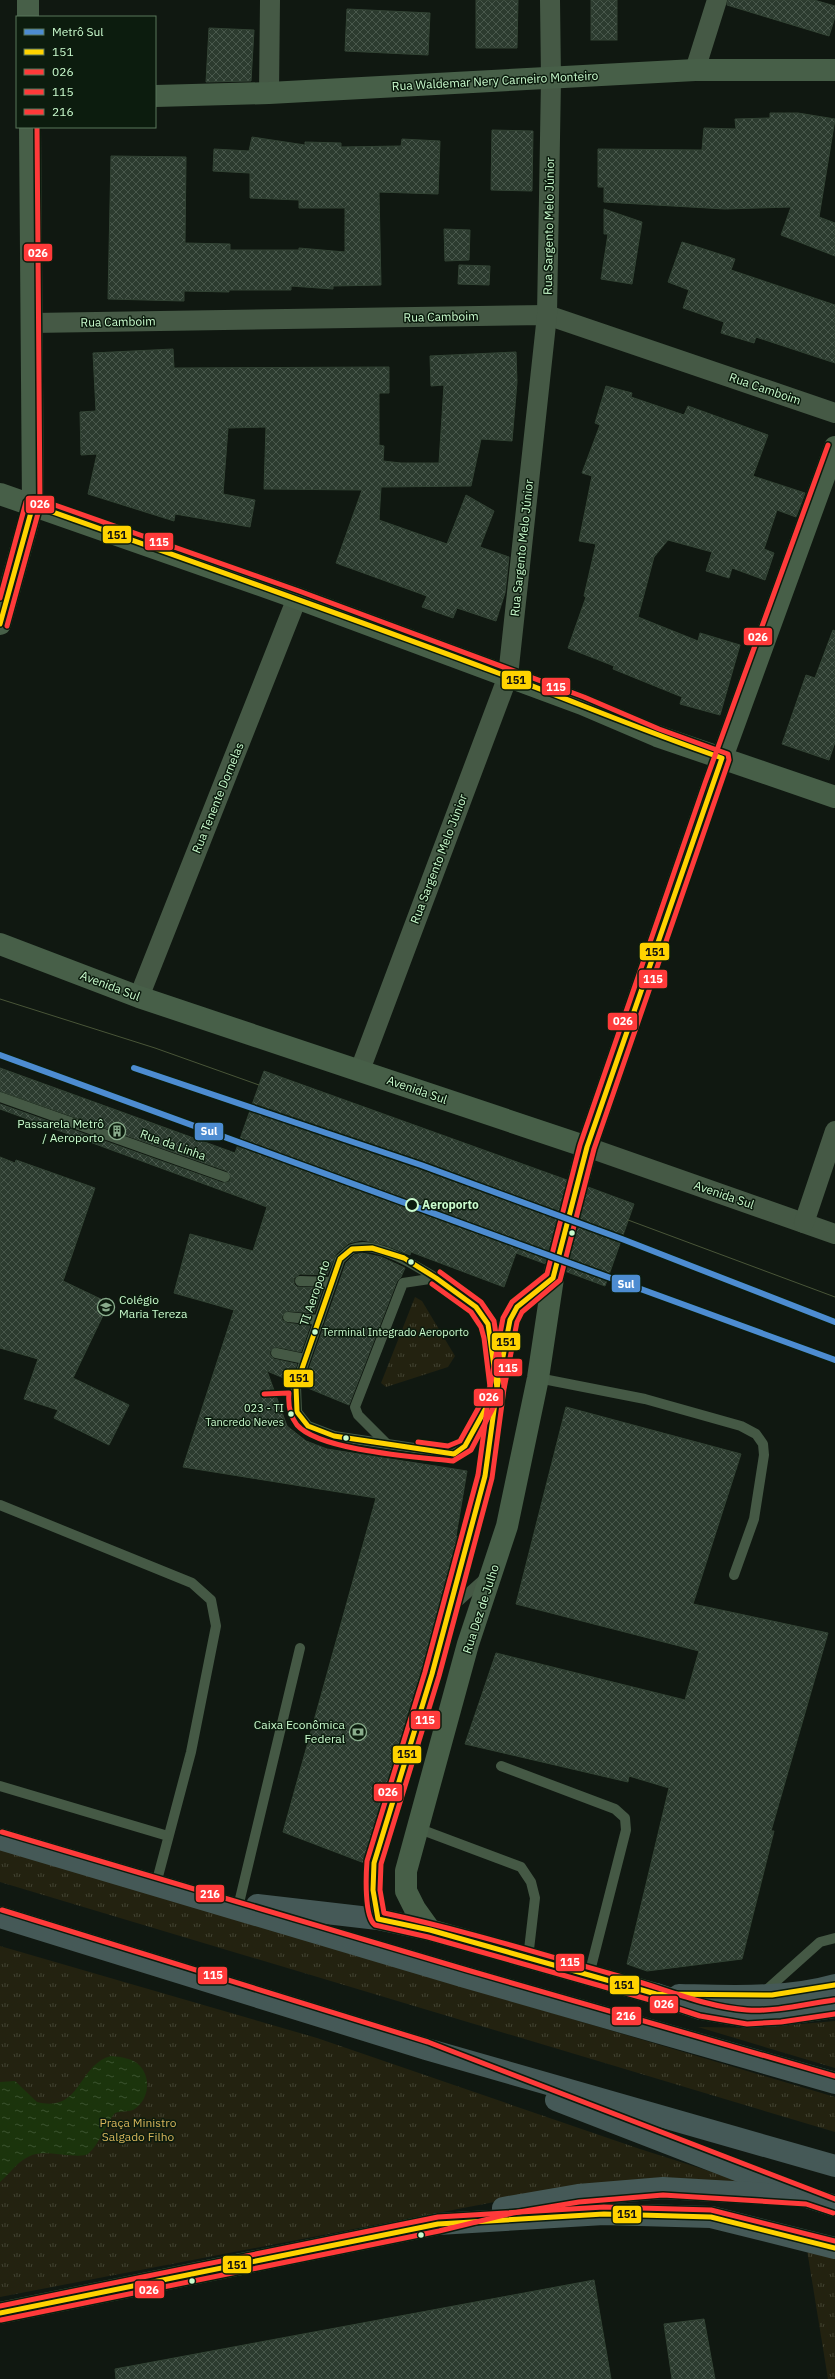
<svg xmlns="http://www.w3.org/2000/svg" width="835" height="2379" viewBox="0 0 835 2379" font-family="'IBM Plex Sans',sans-serif">
	<style>
		.grass { fill: url(#grass-tufts) }
		.water { fill: url(#water-ripples) }
		.building { fill: url(#building-cross-hatch); stroke: #324334 }
		.lines { fill: none; stroke-linecap: round; stroke-linejoin: round }
		.secondary-tunnel { stroke: #2c3a2d; stroke-width: 22; stroke-dasharray: 22 11; stroke-linecap: butt }
		.lane { stroke: #455945; stroke-width: 10 }
		.street { stroke: #455945; stroke-width: 20 }
		.secondary { stroke: #475f48; stroke-width: 22 }
		.highway { stroke: #455957; stroke-width: 22 }
		.tram { stroke: #495538; stroke-width: 1 }
		.bus-1-casing { stroke: #0c1c0e; stroke-width: 8 }
		.bus-2-casing { stroke: #0c1c0e; stroke-width: 8 }
		.bus-3-casing { stroke: #0c1c0e; stroke-width: 8 }
		.bus-4-casing { stroke: #0c1c0e; stroke-width: 8 }
		.bus-1 { stroke: #ffd300; stroke-width: 5 }
		.bus-2 { stroke: #ff3a3a; stroke-width: 5 }
		.bus-3 { stroke: #ff3a3a; stroke-width: 5 }
		.bus-4 { stroke: #ff3a3a; stroke-width: 5 }
		.metro-1-casing { stroke: #0c1c0e; stroke-width: 9 }
		.metro-1 { stroke: #4d8cd1; stroke-width: 6 }
		.stop-dot { fill: #0c1c0e; stroke: #cafcce; stroke-width: 2 }
		.bus-dot { fill: #cafcce; stroke: #0c1c0e; stroke-width: 1.5 }
		.labels { text-anchor: middle; stroke-width: 3; stroke-linejoin: round; paint-order: stroke }
		.bus-label { font-size: 11px; fill: #cafcce; stroke: #0c1c0e; text-anchor: start }
		.street-label { font-size: 12px; fill: #cafcce; stroke: #0c1c0e }
		.poi-label { font-size: 12px; fill: #cafcce; stroke: #0c1c0e; text-anchor: end }
		.stop-label { font-size: 12px; font-weight: bold; fill: #cafcce; stroke: #0c1c0e; text-anchor: start }
		.park-label { font-size: 12px; fill: #d7b45b; stroke: #0c1c0e }
		.line-badge { stroke: #0c1c0e; stroke-width: 1.5 }
		.badge-label { font-size: 11px; text-anchor: middle; font-weight: bold; fill: #fff }
		.pale-badge-label { font-size: 11px; text-anchor: middle; font-weight: bold; fill: #111 }
	</style>
	<defs>
		<pattern id="grass-tufts" width="24" height="20" patternUnits="userSpaceOnUse"><rect width="24" height="20" fill="#232210"/><path d="M3 7l-1-3M5 7V3M7 7l1-3M15 17l-1-3M17 17v-4M19 17l1-3" fill="none" stroke="#424332"/></pattern>
		<pattern id="water-ripples" width="26" height="14" patternUnits="userSpaceOnUse"><rect width="26" height="14" fill="#1b340c"/><path d="M2 4q2-2 4 0t4 0M15 11q2-2 4 0t4 0" fill="none" stroke="#3b522e"/></pattern>
		<pattern id="building-cross-hatch" width="8" height="8" patternUnits="userSpaceOnUse"><rect width="8" height="8" fill="#2c3b2f"/><path d="M0 0l8 8M0 8l8-8" fill="none" stroke="#49584c"/></pattern>
	</defs>
	<rect width="100%" height="100%" fill="#101811"/>
	<g class="grass">
		<path d="M415 1297 422 1301 455 1356 448 1367 386 1387 381 1383Z"/>
		<path d="M0 1849 835 2097V2132L0 1882Z"/>
		<path d="M0 1946 317 2038 640 2149 737 2180 738 2185 536 2194 0 2297Z"/>
		<path d="M835 2021V2068L698 2027 756 2028Z"/>
		<path d="M807 2250 835 2259V2379H828Z"/>
	</g>
	<path class="water" d="M111 2056C121 2057 133 2058 140 2066 151 2078 149 2098 136 2108 131 2113 122 2110 115 2113 105 2124 100 2144 88 2154 80 2159 49 2151 36 2154 19 2158 12 2172 0 2182V2082L15 2081 37 2102C82 2113 77 2065 111 2056Z"/>
	<g class="building">
		<path d="M476 0H518L517 48H476Z"/>
		<rect x="591" y="0" width="26" height="40"/>
		<path d="M728 0H814L835 6V17L829 36 727 5Z"/>
		<path d="M347 9 430 13 428 55 345 51Z"/>
		<path d="M209 28 254 30 251 81 206 82Z"/>
		<path d="M770 113H798L835 119 819 217 835 223V256L781 235 791 207 725 209 604 202V187H598V149L702 150 704 128 736 129 735 119 770 118Z"/>
		<path d="M492 130 533 131 532 191 491 190Z"/>
		<path d="M252 137 305 145V142L341 143V147L401 146 402 139 440 141 438 194 379 192 381 285 333 286V289L291 286V290H229V292L184 291V301L108 299 111 156 186 157 185 243 230 244V250H299V248L345 252V208H299V200L250 198V173L213 171 214 149 249 151Z"/>
		<path d="M604 209 642 222 632 284 601 279 608 234H604Z"/>
		<path d="M444 229 470 230 469 260 445 261Z"/>
		<path d="M682 242 735 259 731 270 835 305V363L756 337 754 343 721 333 724 322 683 308 689 290 668 282Z"/>
		<path d="M459 265 490 266 489 285 458 284Z"/>
		<path d="M173 349 174 368 389 367V393H379V445L384 446 383 461 401 463H439L444 385 431 386 430 356 516 352 517 382 512 441 481 439 471 486 381 487 379 520 447 544 466 495 494 511 480 547 509 557 505 593 496 621 457 608 453 618 422 607 427 596 336 563 362 490 264 489 266 427 228 428 223 494 255 500 250 527 175 514 174 521 88 494 97 454 81 455 80 412 96 411 93 353Z"/>
		<path d="M606 386 632 393 631 397 684 415 688 406 768 435 753 476 805 493 796 517 777 510 764 549 774 553 765 580 732 568 729 578 706 571 712 552 668 540 654 557 638 617 698 641 700 633 740 645 720 715 680 704 682 697 613 669 614 666 568 648 586 597 584 596 596 544 579 541 592 476 582 473 600 425 595 423Z"/>
		<path d="M833 630 835 631V742L829 760 782 744 806 675 815 678Z"/>
		<path d="M0 1068 235 1153 264 1071 567 1180 570 1187 576 1190 588 1187 634 1204 605 1286 516 1253 504 1287 411 1252 410 1255 385 1245 362 1240 349 1243 336 1254 327 1275 300 1274 294 1278V1284L297 1287 323 1288 314 1313 288 1311 282 1316V1320L287 1323 310 1326 301 1352 277 1347 270 1351V1355L274 1359 297 1364 291 1381 267 1371 287 1426 306 1441 327 1449 467 1471 456 1536 460 1537 367 1864 283 1832 376 1498 183 1467 234 1310 174 1293 190 1234 253 1251 267 1207 0 1109V1104L223 1183 229 1182 231 1179 227 1171 0 1091Z"/>
		<path d="M0 1157 15 1163 16 1160 95 1188 63 1281 109 1303 73 1378 129 1405 109 1445 54 1418 58 1410 24 1399 38 1359 0 1348Z"/>
		<path d="M362 1253 381 1257 405 1268 401 1277 397 1281 349 1405 303 1386 346 1263 354 1255Z"/>
		<path d="M566 1407 741 1454 693 1604 828 1633 771 1831H774L742 1959 647 1971 627 1964 669 1788 629 1776 628 1782 465 1744 496 1653 685 1700 699 1651 516 1604Z"/>
		<path d="M594 2280 611 2379H116L115 2369Z"/>
		<path d="M704 2319 715 2379H672L664 2324Z"/>
	</g>
	<g class="lines">
		<path class="secondary-tunnel" d="M553 1278 579 1178"/>
		<g class="lane">
			<path d="M0 1097 225 1177"/>
			<path d="M436 1278C418 1267 374 1239 352 1249 348 1251 344 1256 340 1259L296 1386 297 1412 308 1426 334 1436 454 1454 465 1446 494 1394"/>
			<path d="M300 1281 332 1282"/>
			<path d="M288 1317 319 1320"/>
			<path d="M276 1353 305 1359"/>
			<path d="M538 1378 645 1399 741 1426 756 1434 763 1444 764 1455 754 1519 734 1575"/>
			<path d="M387 1444 358 1415 355 1407 403 1283 436 1278"/>
			<path d="M0 1505 192 1583 211 1600 216 1626 191 1752 156 1884"/>
			<path d="M449 1610 486 1577"/>
			<path d="M501 1766 615 1809 625 1818 626 1830 589 1975"/>
			<path d="M0 1786 168 1836"/>
			<path d="M417 1828 521 1867 531 1882 535 1898 528 1958"/>
			<path d="M239 1903 300 1648"/>
			<path d="M378 1919 373 1890 374 1863 432 1674 485 1476 497 1388 510 1320 517 1307 551 1280"/>
			<path d="M763 1993 820 1942 835 1938"/>
		</g>
		<g class="street">
			<path d="M695 70 717 0"/>
			<path d="M269 93 270 0"/>
			<path d="M32 323 547 315 835 413"/>
			<path d="M139 997 297 598"/>
			<path d="M360 1070 508 676 547 315 551 79 550 0"/>
			<path d="M587 1147 835 1234"/>
			<path d="M804 1223 835 1131"/>
		</g>
		<g class="secondary">
			<path d="M28 0V17"/>
			<path d="M155 96 269 93 695 70H835"/>
			<path d="M0 494 297 598 582 704 657 736 835 797"/>
			<path d="M0 624 33 505 30 127"/>
			<path d="M0 944 139 997 587 1147"/>
			<path d="M579 1178 587 1147 712 785 835 447"/>
			<path d="M553 1278 538 1378 507 1526 468 1644 406 1871V1891L415 1909 430 1930 656 1994"/>
			<path d="M0 2313 438 2224"/>
		</g>
		<g class="highway">
			<path d="M0 1839 465 1977 835 2083"/>
			<path d="M257 1905 378 1919 430 1930"/>
			<path d="M0 1917 426 2049 835 2166"/>
			<path d="M656 1994 701 2009 747 2017 780 2015 835 2007"/>
			<path d="M679 1995C730 1996 786 1999 835 1985"/>
			<path d="M556 2100 807 2197 835 2206"/>
			<path d="M503 2208 578 2195 663 2188 785 2195"/>
			<path d="M438 2224 604 2214 711 2217 835 2248"/>
		</g>
		<g class="tram">
			<path d="M0 999 155 1048 259 1085"/>
			<path d="M628 1220 835 1297"/>
		</g>
		<g class="bus-1-casing">
			<g id="bus-1">
				<path d="M0 624 33 505C188 560 344 615 498 673 573 701 646 732 722 758L587 1147 553 1278 517 1307 510 1320 497 1388 485 1476 432 1674 374 1863 373 1890 378 1919 430 1930 656 1994 772 1995 835 1985"/>
				<path d="M372 1248 404 1258 436 1278 476 1307 488 1324 497 1388 465 1446 454 1454 334 1436 308 1426 297 1412 296 1386 340 1259 352 1249Z"/>
				<path d="M0 2313 438 2224 604 2214 711 2217 835 2248"/>
			</g>
		</g>
		<g class="bus-2-casing">
			<g id="bus-2">
				<path d="M828 445 705 783 580 1145 547 1274 512 1302 503 1318 490 1387 478 1475 425 1672 367 1861C366 1874 364 1917 375 1925L428 1937 654 2001 700 2016 747 2024 781 2022 835 2014"/>
				<path d="M7 626 40 506 37 127"/>
				<path d="M264 1394 289 1393C288 1404 290 1416 297 1425 320 1451 418 1457 453 1461L471 1450 504 1387 494 1321 481 1302 440 1272"/>
				<path d="M1 2320 439 2231 513 2213 579 2202 663 2195 806 2204 833 2213"/>
			</g>
		</g>
		<g class="bus-3-casing">
			<g id="bus-3">
				<path d="M0 598 26 502 30 499 35 498 299 591 584 697 659 729 728 754 729 760 594 1149 560 1280 522 1312 517 1322 504 1389 492 1478 439 1676 381 1864 380 1890 384 1913C468 1931 550 1957 633 1980 670 1991 707 2007 747 2010 775 2012 806 2004 834 2000"/>
				<path d="M418 1442 448 1446 460 1441 490 1387 484 1338 481 1327 471 1312 432 1284"/>
				<path d="M2 1910 428 2042 835 2199"/>
			</g>
		</g>
		<g class="bus-4-casing">
			<g id="bus-4">
				<path d="M2 1832 467 1970 835 2076"/>
				<path d="M0 2306 438 2217 604 2207 711 2210 835 2241"/>
			</g>
		</g>
		<use href="#bus-1" class="bus-1"/>
		<use href="#bus-2" class="bus-2"/>
		<use href="#bus-3" class="bus-3"/>
		<use href="#bus-4" class="bus-4"/>
		<g class="metro-1-casing">
			<g id="metro-1">
				<path d="M0 1055 835 1360"/>
				<path d="M134 1068 421 1165 622 1239 835 1322"/>
			</g>
		</g>
		<use href="#metro-1" class="metro-1"/>
	</g>
	<defs>
		<g id="building-ring" transform="scale(0.9)"><circle r="9.5" fill="#0c1c0e" stroke="#89ac8c" stroke-width="1.5"/><path d="M-4-6H4V6H1V3H-1V6H-4ZM-2.5-4.3h1.7v1.8h-1.7ZM.8-4.3h1.7v1.8H.8ZM-2.5-1h1.7V.8h-1.7ZM.8-1h1.7V.8H.8Z" fill="#89ac8c"/></g>
		<g id="school-ring" transform="scale(0.9)"><circle r="9.5" fill="#0c1c0e" stroke="#89ac8c" stroke-width="1.5"/><path d="M0-5L7-2L0 1L-7-2ZM-4 1L0 2.5L4 1V4Q0 6-4 4Z" fill="#89ac8c"/></g>
		<g id="bank-ring" transform="scale(0.9)"><circle r="9.5" fill="#0c1c0e" stroke="#89ac8c" stroke-width="1.5"/><path d="M-6-4H6V4H-6ZM0-2.3a2.3 2.3 0 1 0 0 4.6a2.3 2.3 0 1 0 0-4.6Z" fill="#89ac8c"/></g>
	</defs>
	<g fill-rule="evenodd">
		<use href="#building-ring" x="117" y="1131"/>
		<use href="#school-ring" x="106" y="1307"/>
		<use href="#bank-ring" x="358" y="1732"/>
	</g>
	<circle class="stop-dot" cx="412" cy="1205" r="6"/>
	<g class="bus-dot">
		<circle cx="572" cy="1233" r="3.5"/>
		<circle cx="411" cy="1262" r="3.5"/>
		<circle cx="315" cy="1332" r="3.5"/>
		<circle cx="291" cy="1414" r="3.5"/>
		<circle cx="346" cy="1438" r="3.5"/>
		<circle cx="421" cy="2235" r="3.5"/>
		<circle cx="192" cy="2281" r="3.5"/>
	</g>
	<g class="labels">
		<g class="bus-label">
			<text x="322" y="1336">Terminal Integrado Aeroporto</text>
			<text x="284" y="1412" text-anchor="end">023 - TI<tspan x="284" dy="14">Tancredo Neves</tspan></text>
		</g>
		<g class="street-label">
			<text transform="translate(495 81) rotate(-3)" y="4">Rua Waldemar Nery Carneiro Monteiro</text>
			<text transform="translate(549 226) rotate(-89)" y="4">Rua Sargento Melo Júnior</text>
			<text transform="translate(441 317) rotate(-1)" y="4">Rua Camboim</text>
			<text transform="translate(118 322) rotate(-1)" y="4">Rua Camboim</text>
			<text transform="translate(765 389) rotate(19)" y="4">Rua Camboim</text>
			<text transform="translate(522 548) rotate(-84)" y="4">Rua Sargento Melo Júnior</text>
			<text transform="translate(218 798) rotate(-68)" y="4">Rua Tenente Dornelas</text>
			<text transform="translate(439 859) rotate(-69)" y="4">Rua Sargento Melo Júnior</text>
			<text transform="translate(110 986) rotate(21)" y="4">Avenida Sul</text>
			<text transform="translate(417 1090) rotate(19)" y="4">Avenida Sul</text>
			<text transform="translate(173 1145) rotate(20)" y="4">Rua da Linha</text>
			<text transform="translate(724 1195) rotate(19)" y="4">Avenida Sul</text>
			<text transform="translate(315 1293) rotate(-71)" y="4">TI Aeroporto</text>
			<text transform="translate(481 1609) rotate(-72)" y="4">Rua Dez de Julho</text>
		</g>
		<g class="poi-label">
			<text x="104" y="1128">Passarela Metrô<tspan x="104" dy="14">/ Aeroporto</tspan></text>
			<text x="119" y="1304" text-anchor="start">Colégio<tspan x="119" dy="14">Maria Tereza</tspan></text>
			<text x="345" y="1729">Caixa Econômica<tspan x="345" dy="14">Federal</tspan></text>
		</g>
		<g class="stop-label">
			<text x="422" y="1209">Aeroporto</text>
		</g>
		<g class="park-label">
			<text x="138" y="2127">Praça Ministro<tspan x="138" dy="14">Salgado Filho</tspan></text>
		</g>
	</g>
	<g class="line-badge">
		<rect x="23" y="243" width="30" height="19" rx="4" fill="#ff3a3a"/>
		<rect x="25" y="495" width="30" height="19" rx="4" fill="#ff3a3a"/>
		<rect x="102" y="525" width="30" height="19" rx="4" fill="#ffd300"/>
		<rect x="144" y="532" width="30" height="19" rx="4" fill="#ff3a3a"/>
		<rect x="743" y="627" width="30" height="19" rx="4" fill="#ff3a3a"/>
		<rect x="501" y="670" width="31" height="20" rx="4" fill="#ffd300"/>
		<rect x="541" y="677" width="30" height="19" rx="4" fill="#ff3a3a"/>
		<rect x="639" y="942" width="31" height="19" rx="4" fill="#ffd300"/>
		<rect x="638" y="969" width="30" height="20" rx="4" fill="#ff3a3a"/>
		<rect x="607" y="1012" width="31" height="19" rx="4" fill="#ff3a3a"/>
		<rect x="194" y="1122" width="30" height="19" rx="4" fill="#4d8cd1"/>
		<rect x="611" y="1274" width="30" height="19" rx="4" fill="#4d8cd1"/>
		<rect x="491" y="1332" width="30" height="19" rx="4" fill="#ffd300"/>
		<rect x="493" y="1358" width="30" height="19" rx="4" fill="#ff3a3a"/>
		<rect x="283" y="1369" width="31" height="19" rx="4" fill="#ffd300"/>
		<rect x="473" y="1388" width="31" height="19" rx="4" fill="#ff3a3a"/>
		<rect x="410" y="1710" width="31" height="20" rx="4" fill="#ff3a3a"/>
		<rect x="392" y="1745" width="30" height="19" rx="4" fill="#ffd300"/>
		<rect x="373" y="1783" width="30" height="19" rx="4" fill="#ff3a3a"/>
		<rect x="195" y="1884" width="30" height="19" rx="4" fill="#ff3a3a"/>
		<rect x="555" y="1953" width="30" height="19" rx="4" fill="#ff3a3a"/>
		<rect x="197" y="1966" width="31" height="19" rx="4" fill="#ff3a3a"/>
		<rect x="609" y="1975" width="31" height="20" rx="4" fill="#ffd300"/>
		<rect x="649" y="1995" width="30" height="19" rx="4" fill="#ff3a3a"/>
		<rect x="611" y="2006" width="31" height="20" rx="4" fill="#ff3a3a"/>
		<rect x="612" y="2205" width="30" height="19" rx="4" fill="#ffd300"/>
		<rect x="222" y="2255" width="30" height="19" rx="4" fill="#ffd300"/>
		<rect x="134" y="2280" width="31" height="19" rx="4" fill="#ff3a3a"/>
	</g>
	<g class="badge-label">
		<text x="38" y="257">026</text>
		<text x="40" y="508">026</text>
		<text x="159" y="546">115</text>
		<text x="758" y="641">026</text>
		<text x="556" y="691">115</text>
		<text x="653" y="983">115</text>
		<text x="623" y="1025">026</text>
		<text x="209" y="1135">Sul</text>
		<text x="626" y="1288">Sul</text>
		<text x="508" y="1372">115</text>
		<text x="489" y="1401">026</text>
		<text x="425" y="1724">115</text>
		<text x="388" y="1796">026</text>
		<text x="210" y="1898">216</text>
		<text x="570" y="1966">115</text>
		<text x="213" y="1979">115</text>
		<text x="664" y="2008">026</text>
		<text x="626" y="2020">216</text>
		<text x="149" y="2294">026</text>
	</g>
	<g class="pale-badge-label">
		<text x="117" y="539">151</text>
		<text x="516" y="684">151</text>
		<text x="655" y="956">151</text>
		<text x="506" y="1346">151</text>
		<text x="299" y="1382">151</text>
		<text x="407" y="1758">151</text>
		<text x="624" y="1989">151</text>
		<text x="627" y="2218">151</text>
		<text x="237" y="2269">151</text>
	</g>
	<rect x="16" y="16" width="140" height="112" fill="#0c1c0e" stroke="#58765b"/>
	<rect x="24" y="29" width="20" height="6" fill="#4d8cd1" stroke="#58765b"/>
	<text x="52" y="36" font-size="12" fill="#cafcce">Metrô Sul</text>
	<rect x="24" y="49" width="20" height="6" fill="#ffd300" stroke="#58765b"/>
	<text x="52" y="56" font-size="12" fill="#cafcce">151</text>
	<rect x="24" y="69" width="20" height="6" fill="#ff3a3a" stroke="#58765b"/>
	<text x="52" y="76" font-size="12" fill="#cafcce">026</text>
	<rect x="24" y="89" width="20" height="6" fill="#ff3a3a" stroke="#58765b"/>
	<text x="52" y="96" font-size="12" fill="#cafcce">115</text>
	<rect x="24" y="109" width="20" height="6" fill="#ff3a3a" stroke="#58765b"/>
	<text x="52" y="116" font-size="12" fill="#cafcce">216</text>
</svg>
